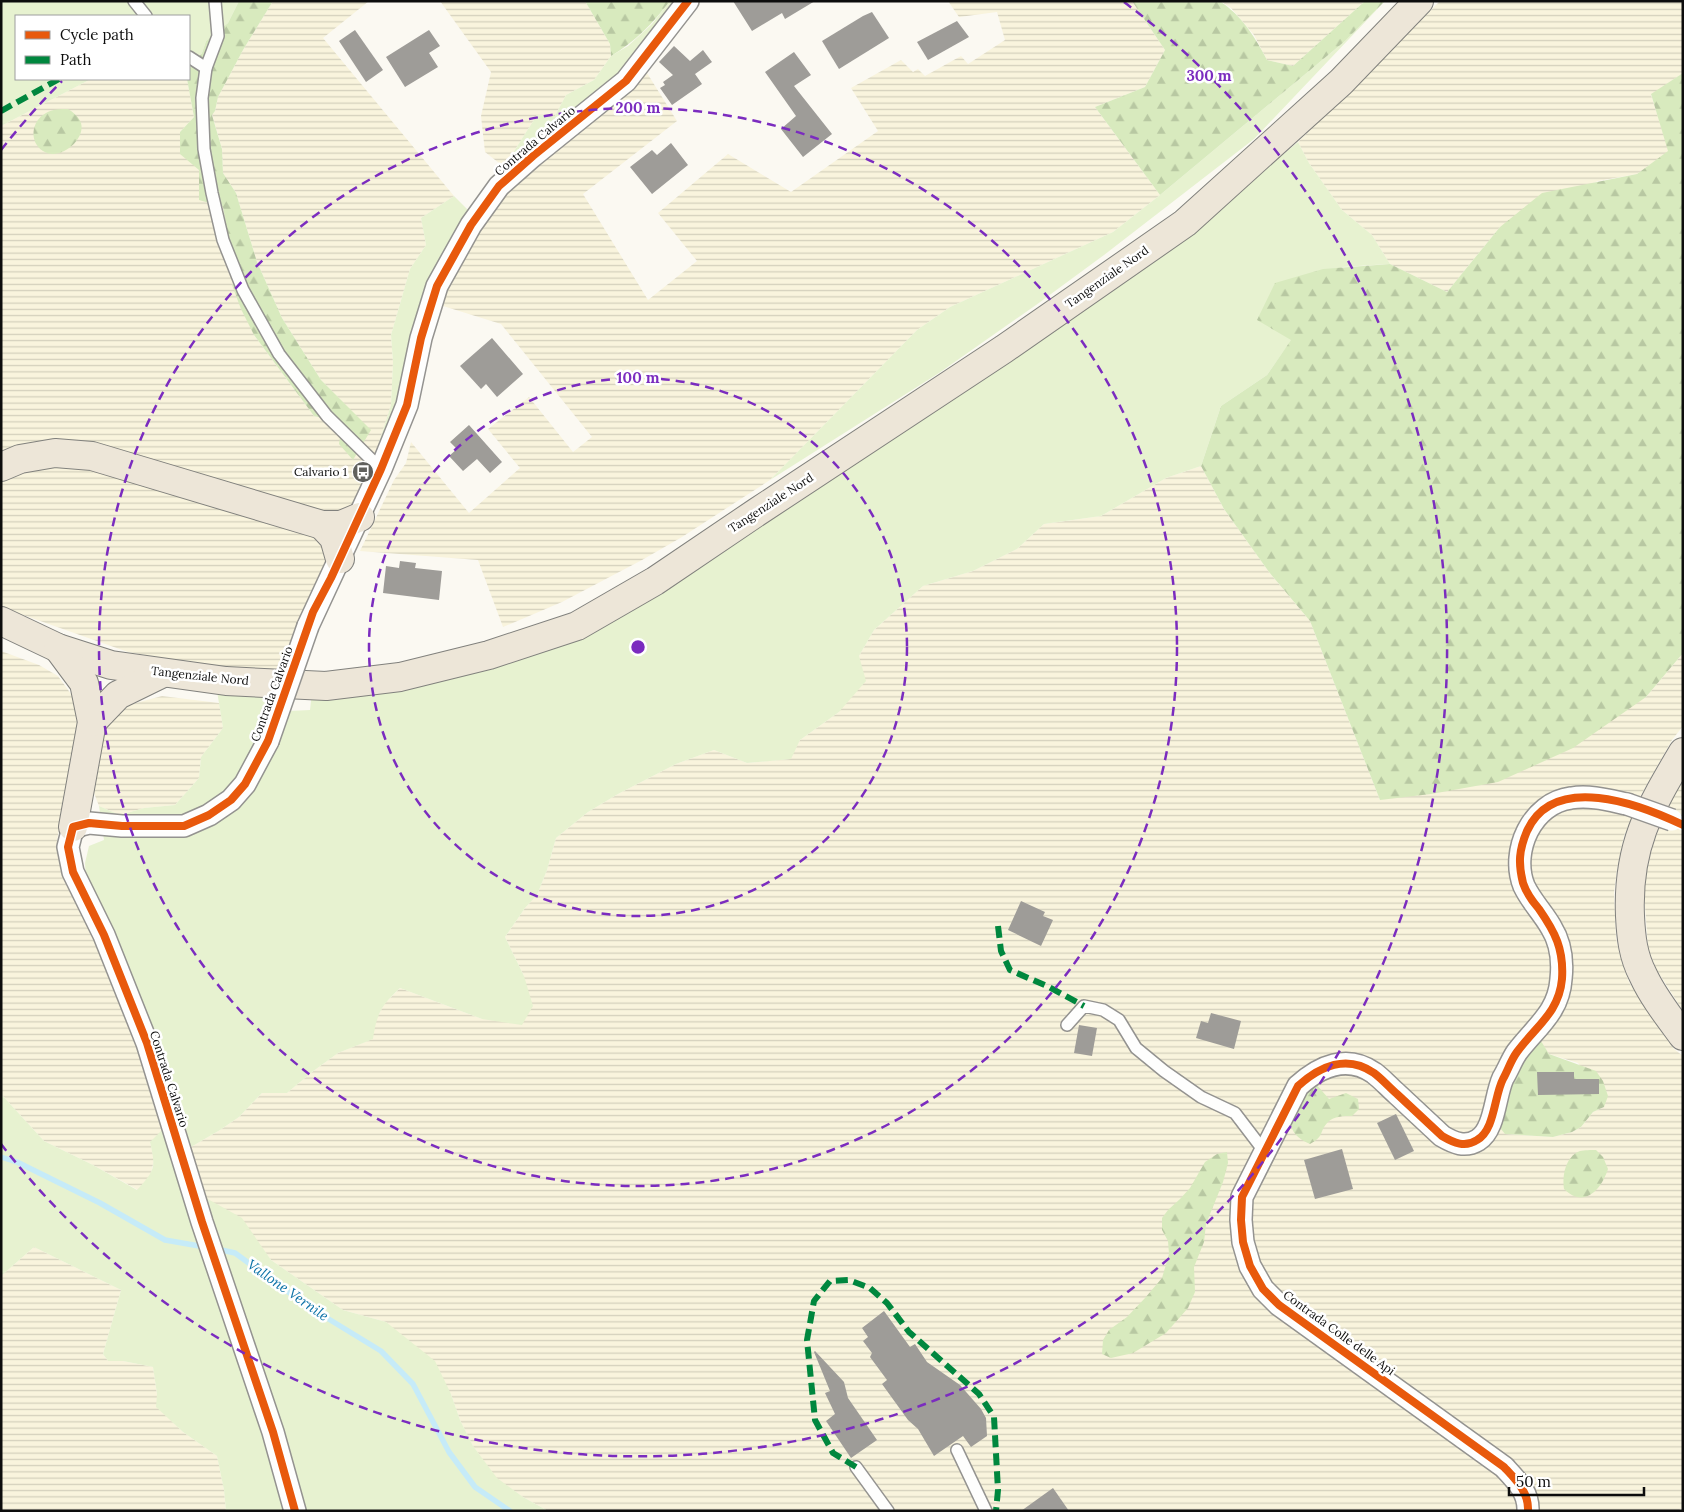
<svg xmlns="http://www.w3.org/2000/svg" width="1684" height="1512" viewBox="0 0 1684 1512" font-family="Lora,serif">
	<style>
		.farmland { fill: url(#farmland-rules); fill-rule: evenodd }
		.grass { fill: #e7f2d0 }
		.forest { fill: url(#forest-firs) }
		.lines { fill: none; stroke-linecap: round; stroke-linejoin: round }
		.stream { stroke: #c6ebf8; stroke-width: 5.5 }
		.building { fill: #9e9c98 }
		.lane-casing { stroke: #949390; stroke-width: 14 }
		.street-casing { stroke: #949390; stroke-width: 24 }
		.primary-casing { stroke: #81817d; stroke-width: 30 }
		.lane { stroke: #fefefd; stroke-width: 11 }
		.street { stroke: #fefefd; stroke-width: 21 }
		.primary { stroke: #ede6d8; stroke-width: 28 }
		.street-bridge-casing { stroke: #949390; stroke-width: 24; stroke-linecap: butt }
		.street-bridge { stroke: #fefefd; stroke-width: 21 }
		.quiet { stroke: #00873e; stroke-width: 6; stroke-dasharray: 12 6; stroke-linecap: butt }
		.cycleway-casing { stroke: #fff; stroke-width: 11 }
		.cycleway { stroke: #e8590c; stroke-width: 8 }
		.ring { fill: none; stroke: #7b2cbf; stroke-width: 2.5; stroke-dasharray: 9 6 }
		.labels { text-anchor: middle; stroke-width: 5; stroke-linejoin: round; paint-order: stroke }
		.street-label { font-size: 12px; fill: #0d0d0d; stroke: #fff }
		.poi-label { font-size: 12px; fill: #0d0d0d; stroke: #fff; text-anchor: end }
		.water-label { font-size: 14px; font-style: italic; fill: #0e73a8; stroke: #fff }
		.centre { fill: #7b2cbf; stroke: #fff; stroke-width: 2.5 }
		.ring-label { font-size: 15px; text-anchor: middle; font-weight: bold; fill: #7b2cbf; stroke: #fff; stroke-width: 5; stroke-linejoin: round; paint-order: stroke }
	</style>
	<defs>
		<pattern id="farmland-rules" width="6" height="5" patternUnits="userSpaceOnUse" patternTransform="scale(1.25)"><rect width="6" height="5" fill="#f9f4dd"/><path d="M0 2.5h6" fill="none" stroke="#d4d0bc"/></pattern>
		<pattern id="forest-firs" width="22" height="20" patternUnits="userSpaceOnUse" patternTransform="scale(1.25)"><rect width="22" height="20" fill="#d8eabe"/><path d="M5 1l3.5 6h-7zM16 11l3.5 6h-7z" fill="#b8c8a2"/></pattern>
	</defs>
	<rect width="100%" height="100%" fill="#fbf9f2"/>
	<g class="farmland">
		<path d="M273 1H369L323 38 454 196 421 218 426 245 410 269 391 335 393 362 391 405 370 471 358 500 342 511 327 515 145 463 1 459V126L91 79H187L194 117 180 132 199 170 223 207 229 242 254 335 314 416 370 430 321 380 282 318 257 262 236 193 223 173 222 149 212 114 215 111 218 97 243 50Z"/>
		<path d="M440 1H585L610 44 611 56 594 80 566 95 555 116 537 115 504 167 485 152 481 116 491 72Z"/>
		<path d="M948 1H1132L1165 50 1145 87 1095 107 1160 195 1113 232 950 307 917 330 770 480 682 537 642 560 562 602 503 627 478 560 360 551 394 480 406 463 411 442 469 513 520 468 488 429 529 397 573 452 592 437 501 324 443 306 451 278 505 186 647 73 677 121 583 194 648 300 697 261 658 213 728 154 791 192 878 131 851 88 901 60 913 72 918 69 925 76 961 56 968 64 1005 40 997 12 959 17Z"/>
		<path d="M1220 1H1365L1293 66 1267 60 1254 35 1231 8Z"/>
		<path d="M1440 1H1683V73L1651 95 1669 151 1637 174 1598 181 1500 227 1447 292 1390 264 1372 235 1342 210 1309 163 1298 142Z"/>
		<path d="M76 463 303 529 314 538 322 547 330 565 285 670 229 669 128 652 9 610 1 605V480L34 467Z"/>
		<path d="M1201 466 1224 509 1269 572 1310 621 1380 800 1646 697 1683 653V726L1672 740 1641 795 1624 836 1617 869 1614 893 1616 938 1620 956 1629 982 1650 1016 1674 1049 1683 1056V1507L1678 1511H548L523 1497 497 1479 473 1446 460 1420 451 1394 386 1322 343 1310 271 1260 262 1248 188 1188 150 1142 154 1159 151 1174 138 1190 93 1165 44 1141 1 1094V651L39 665 58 676 71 694 82 716 80 739 65 793 57 841 66 881 105 957 165 1127 183 1119 185 1136 191 1147 220 1130 239 1117 262 1093H287L312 1072 338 1053 372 1039 376 1019 385 1003 400 988 482 1019 524 976 505 937 525 908 537 895 547 870 556 838 588 812 618 794 676 764 714 750 747 763 790 759 800 740 839 712 859 656 874 630 923 586 973 571 1017 549 1044 524 1101 516 1166 478ZM1541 1042 1549 1054 1578 1063 1604 1107 1593 1112 1581 1127 1572 1132 1553 1137 1505 1134Z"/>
		<path d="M162 696 219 703 223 728 201 757 199 778 175 805 144 808 120 815 99 806 94 793 90 770 103 732 113 717 132 704Z"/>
		<path d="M1683 781V1011L1656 969 1648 948 1644 893 1646 874 1653 844 1667 808Z"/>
		<path d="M34 1247 121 1290 103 1354 108 1361H123L153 1367 157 1394V1407L183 1432 217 1456 224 1490 226 1511H1V1276Z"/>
	</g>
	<g class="grass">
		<path d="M1 1H239L228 23 206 41 202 53 189 69V16H16V79H91L1 126Z"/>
		<path d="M670 1H682L598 96 504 167 537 115 555 116 566 95 594 80 611 56 628 46 652 24Z"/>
		<path d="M1385 1 1254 139 1104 255 1036 305 939 373 770 480 917 330 950 307 1113 232 1160 195 1345 41Z"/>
		<path d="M1298 142 1309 163 1342 210 1372 235 1390 264 1342 267 1267 375 1221 406 1201 466 1166 478 1101 516 1044 524 1017 549 973 571 923 586 874 630 859 656 866 681 839 712 800 740 791 759 747 763 714 750 676 764 618 794 588 812 556 838 547 870 537 895 525 908 505 937 524 976 533 1006 522 1025 482 1019 400 988C381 1006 377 1013 373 1039L338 1053 312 1072 287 1093H262L239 1117 220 1130 191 1147 185 1136 183 1119 86 882 85 863 89 846 104 840 99 806 120 815 144 808 175 805 199 778 201 757 223 728 217 691 266 692 267 712 310 710 312 692 475 668 558 647 711 554 1189 233Z"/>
		<path d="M454 196 472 214 404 397 370 471 391 405 393 362 391 335 410 269 426 245 421 218Z"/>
		<path d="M1 1094 44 1141 93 1165 137 1190C155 1170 156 1168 150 1142L164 1128 188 1188 242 1218 271 1260 343 1310 386 1322 435 1361 451 1394 460 1420 473 1446 497 1478 523 1497 548 1511H226L224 1490 217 1456 183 1432 156 1407 157 1394 153 1367 123 1361H108L103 1354 121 1290 34 1247 1 1276Z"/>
	</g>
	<g class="forest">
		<path d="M239 1H273L243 50 218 97 215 111 212 115 222 149 223 173 236 193 257 262 282 318 321 380 371 430 353 460 339 444 342 423 314 416 254 335 241 309 232 285 240 274 229 242 223 207 199 200V170L180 154V132L194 117 187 79H189V69L202 53 206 41 228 23Z"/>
		<path d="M585 1H670C653 23 635 42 611 56L610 44Z"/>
		<path d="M1132 1H1220C1242 16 1255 37 1267 60L1293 66 1365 1H1385L1345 41 1160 195 1095 107 1145 87 1165 50Z"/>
		<path d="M1683 73V653L1646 697 1573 748 1498 782 1431 794 1380 800 1310 621 1269 572 1224 509 1201 466 1221 406 1267 375 1291 340 1257 320 1275 283 1323 269 1390 264 1447 292 1500 227 1542 193 1637 174 1668 151 1651 94Z"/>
		<path d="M68 109C73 112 79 117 81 123 86 140 59 162 43 151 29 142 31 121 46 113 52 109 61 109 68 109Z"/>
		<path d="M1541 1041 1549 1054 1596 1071 1603 1081 1608 1096 1604 1107 1593 1112 1581 1127 1572 1132 1553 1137 1505 1134 1497 1124C1509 1088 1514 1068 1541 1041Z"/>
		<path d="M1316 1084 1329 1099 1346 1093 1358 1099 1359 1109 1352 1116C1344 1116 1334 1116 1328 1122 1319 1131 1325 1136 1310 1144 1283 1132 1291 1118 1298 1094Z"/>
		<path d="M1596 1150 1603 1157 1608 1169C1601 1190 1584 1209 1564 1189 1562 1176 1565 1157 1580 1151 1584 1150 1591 1150 1596 1150Z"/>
		<path d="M1227 1152 1228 1163 1223 1182 1206 1224 1204 1242 1194 1267 1195 1292 1188 1308 1166 1333 1133 1353 1111 1358 1102 1354 1103 1340 1109 1330 1127 1317 1145 1298 1162 1278 1169 1254 1168 1241 1162 1230V1218L1168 1210 1180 1199 1190 1188 1205 1162 1217 1154Z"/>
	</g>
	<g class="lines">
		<g class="stream">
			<path d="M1 1157 17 1162 100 1203 165 1240 205 1247"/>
			<path d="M217 1249 235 1253 309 1307 381 1351 413 1384 449 1452 475 1487 510 1511"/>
		</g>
	</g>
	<g class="building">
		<path d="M733 1H815L785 19 782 13 752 31Z"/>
		<path d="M872 12 889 38 839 69 822 41 863 16Z"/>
		<path d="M957 21 969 37 928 60 917 42Z"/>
		<path d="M355 30 383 70 366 82 339 41Z"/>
		<path d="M429 30 440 46 429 53 438 67 405 87 386 57Z"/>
		<path d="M674 46 690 61 703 50 712 62 695 74 702 84 672 105 660 88 665 85 663 82 673 75 659 62Z"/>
		<path d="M794 52 811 75 794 86 832 134 803 157 781 129 796 116 765 72Z"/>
		<path d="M671 143 688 165 652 194 630 167 652 150 657 155Z"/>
		<path d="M492 338 523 374 497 397 486 384 481 389 460 366Z"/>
		<path d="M469 425 502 462 490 473 477 459 463 471 449 456 457 449 450 442Z"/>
		<path d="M400 561 416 563 415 568 442 571 439 600 383 593 386 566 399 568Z"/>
		<path d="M1021 901 1045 912 1043 916 1053 920 1041 946 1008 930Z"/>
		<path d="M1211 1013 1241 1021 1234 1049 1196 1038 1201 1021 1208 1023Z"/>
		<path d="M1079 1025 1097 1028 1092 1056 1074 1053Z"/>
		<path d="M1537 1072H1574V1079H1599V1094L1538 1095Z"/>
		<path d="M1396 1114 1414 1151 1395 1160 1377 1123Z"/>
		<path d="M1342 1149 1353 1189 1315 1199 1304 1160Z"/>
		<path d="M884 1311 910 1347 915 1344 927 1362 960 1385 981 1409 986 1418 987 1436 971 1447 963 1436 934 1456 918 1429 908 1420 882 1384 887 1380 870 1357 872 1353 863 1341 868 1337 862 1328Z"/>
		<path d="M815 1351 844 1382 848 1398 877 1440 851 1458 826 1421 835 1414 825 1393 830 1391 814 1352Z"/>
		<path d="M1053 1488 1069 1511H1021Z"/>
	</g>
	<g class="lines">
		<g class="lane-casing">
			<g id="lane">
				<path d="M134 1 146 16"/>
				<path d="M215 1 218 36 206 68 202 98 204 149 212 193 223 240 243 290 279 354 327 416 381 469"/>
				<path d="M189 57 206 68"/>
				<path d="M1067 1025 1084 1006 1103 1010 1119 1020 1136 1048 1164 1071 1201 1097 1235 1113 1264 1151"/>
				<path d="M957 1450 986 1511"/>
				<path d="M856 1467 888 1511"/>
			</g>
		</g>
		<g class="street-casing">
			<g id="street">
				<path d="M308 626 381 469 407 405 421 338 437 286 471 225 499 186 533 156 626 81 688 1"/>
				<path d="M268 741 245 784 231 800 209 815 184 826H122L89 823 73 827 68 847 73 872 104 935 147 1043 202 1222 273 1432 295 1511"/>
				<path d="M1528 1511C1529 1492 1516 1480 1504 1467L1279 1305 1263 1289 1250 1266 1243 1242 1241 1220 1242 1197 1298 1086C1320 1066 1347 1054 1374 1073 1382 1079 1389 1087 1397 1094 1412 1108 1427 1122 1442 1136 1454 1143 1465 1148 1478 1140 1495 1130 1495 1095 1503 1078 1508 1070 1512 1059 1517 1052 1536 1027 1559 1012 1561 979 1563 961 1561 943 1551 927 1543 913 1531 901 1524 886 1510 851 1532 803 1571 798 1590 795 1608 800 1627 804"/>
			</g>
		</g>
		<g class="primary-casing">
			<g id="primary">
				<path d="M1 467 20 459 55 453 92 456 322 525H341L360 517"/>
				<path d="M322 525 334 538 340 559"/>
				<path d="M1 621 58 648 111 665 226 681 326 686 400 677 489 655 577 626 655 581 757 512 1004 349 1185 223 1341 82 1419 1"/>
				<path d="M58 648 84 683 92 722 73 827"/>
				<path d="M92 722 118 695 163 673"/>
				<path d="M1683 752C1649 809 1627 847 1630 916 1631 937 1633 956 1643 975 1653 997 1669 1017 1683 1036"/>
			</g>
		</g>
		<use href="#lane" class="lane"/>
		<use href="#street" class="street"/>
		<use href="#primary" class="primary"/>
		<g class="street-bridge-casing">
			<g id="street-bridge">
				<path d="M268 741 308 626"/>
				<path d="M1627 804 1672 820"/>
			</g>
		</g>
		<use href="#street-bridge" class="street-bridge"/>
		<g class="quiet">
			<path d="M1 111 59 79"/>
			<path d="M998 926 1001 951 1010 970 1049 987 1084 1006"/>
			<path d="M856 1467 833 1453 815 1420 807 1340 814 1301 830 1281 849 1280 870 1288 887 1303 909 1332 979 1394 994 1417 998 1490 996 1511"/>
		</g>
		<g class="cycleway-casing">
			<g id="cycleway">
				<path d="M295 1511 273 1432 202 1222 147 1043 104 935 73 872 68 847 73 827 89 823 122 826H184L209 815 231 800 245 784 268 741 313 612 331 578 381 469 407 405 421 338 437 286 471 225 499 186 533 156 626 81 688 1"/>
				<path d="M1528 1511C1529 1492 1516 1480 1504 1467L1279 1305 1263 1289 1250 1266 1243 1242 1241 1220 1242 1197 1298 1086C1320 1066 1347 1054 1374 1073 1382 1079 1389 1087 1397 1094 1412 1108 1427 1122 1442 1136 1454 1143 1465 1148 1477 1140 1495 1130 1494 1096 1503 1079 1508 1070 1511 1060 1517 1052 1535 1027 1559 1013 1562 979 1564 949 1555 932 1539 909 1533 902 1526 892 1523 883 1518 863 1519 850 1527 831 1554 772 1639 804 1683 825"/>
			</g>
		</g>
		<use href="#cycleway" class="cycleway"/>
	</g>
	<g class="ring">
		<circle cx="638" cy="647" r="269"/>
		<circle cx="638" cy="647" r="539"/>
		<path d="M1 150A808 808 0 0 1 62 81M1124 2A808 808 0 1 1 1 1144"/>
	</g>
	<defs>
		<g id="bus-disc" transform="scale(1.125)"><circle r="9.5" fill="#60605d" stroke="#fff"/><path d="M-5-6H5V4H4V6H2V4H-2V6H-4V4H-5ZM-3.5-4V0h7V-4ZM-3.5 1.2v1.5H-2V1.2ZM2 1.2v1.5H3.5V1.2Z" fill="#fff"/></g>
	</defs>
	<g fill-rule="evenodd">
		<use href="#bus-disc" x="363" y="472"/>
	</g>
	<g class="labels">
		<g class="street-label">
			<text transform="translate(535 141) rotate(-40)" y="4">Contrada Calvario</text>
			<text transform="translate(1107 277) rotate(-35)" y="4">Tangenziale Nord</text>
			<text transform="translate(771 503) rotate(-33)" y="4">Tangenziale Nord</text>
			<text transform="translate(200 676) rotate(6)" y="4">Tangenziale Nord</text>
			<text transform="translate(272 694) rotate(-70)" y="4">Contrada Calvario</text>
			<text transform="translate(169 1079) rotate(72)" y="4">Contrada Calvario</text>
			<text transform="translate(1339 1333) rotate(36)" y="4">Contrada Colle delle Api</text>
		</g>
		<g class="poi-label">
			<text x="347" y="476">Calvario 1</text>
		</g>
		<g class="water-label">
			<text transform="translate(288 1290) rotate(35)" y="5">Vallone Vernile</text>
		</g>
	</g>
	<circle cx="638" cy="647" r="8" class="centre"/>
	<g class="ring-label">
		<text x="1209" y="81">300 m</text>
		<text x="638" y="113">200 m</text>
		<text x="638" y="383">100 m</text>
	</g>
	<rect width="1684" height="1512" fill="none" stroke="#0d0d0d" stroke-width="5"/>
	<rect x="15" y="15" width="175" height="65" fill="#ffffff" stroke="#9e9e9e"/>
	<rect x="25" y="31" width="25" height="8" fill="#e8590c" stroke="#9e9e9e"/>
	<text x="60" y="40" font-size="15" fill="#0d0d0d">Cycle path</text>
	<rect x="25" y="56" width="25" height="8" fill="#00873e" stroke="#9e9e9e"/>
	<text x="60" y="65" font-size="15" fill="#0d0d0d">Path</text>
	<path d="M1509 1487v8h135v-8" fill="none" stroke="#0d0d0d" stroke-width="2.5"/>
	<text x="1516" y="1487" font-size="15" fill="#0d0d0d" stroke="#ffffff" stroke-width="4" paint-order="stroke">50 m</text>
</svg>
